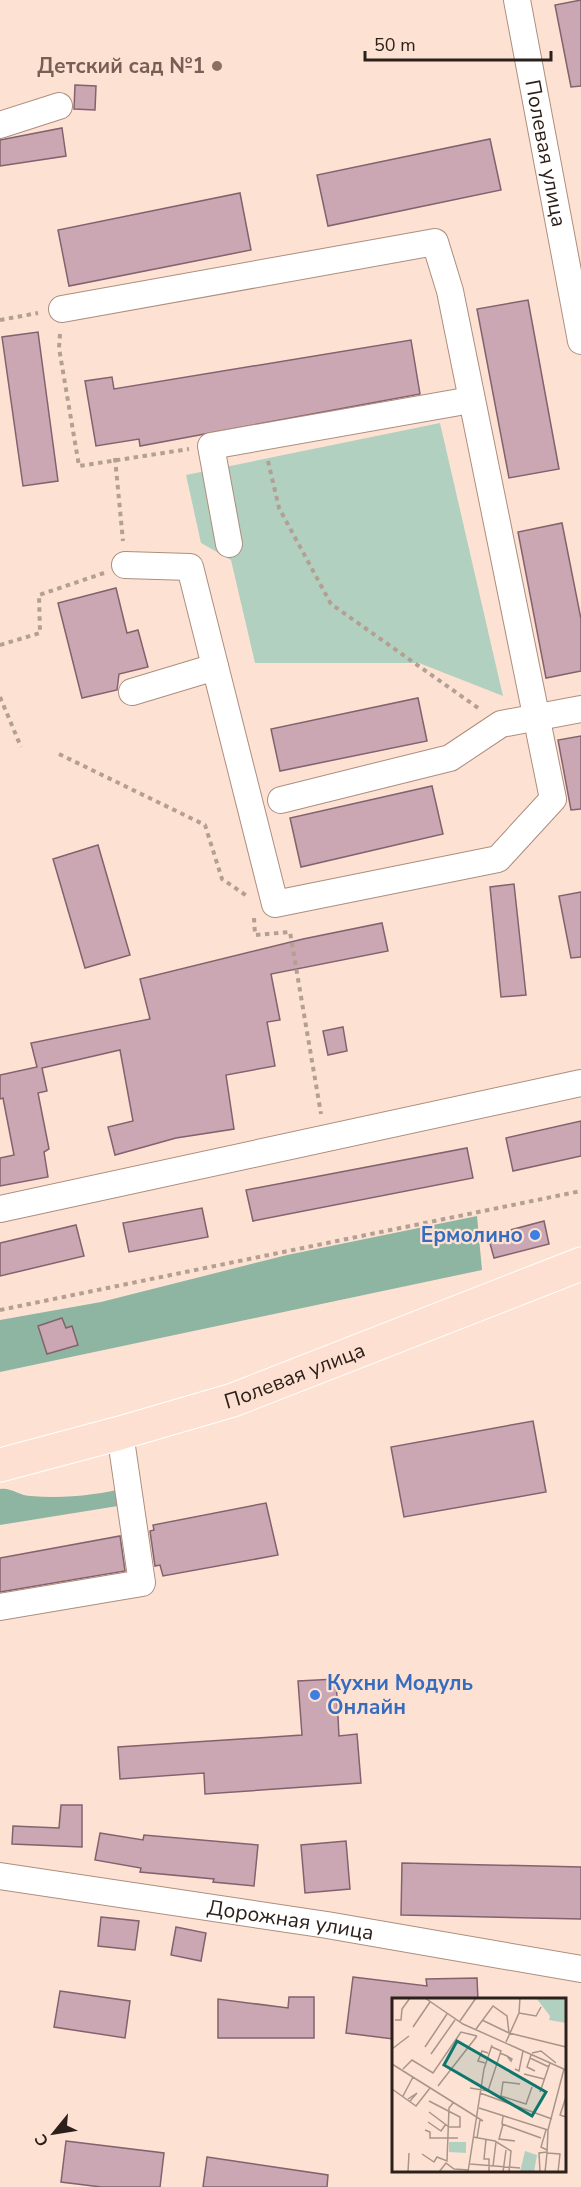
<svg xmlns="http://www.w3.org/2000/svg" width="581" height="2187" viewBox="0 0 581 2187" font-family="'Nunito Sans',sans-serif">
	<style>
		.green { fill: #b1d0c0 }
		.forest { fill: #8eb5a2 }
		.building { fill: #cba7b3; stroke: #83626d; stroke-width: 1.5 }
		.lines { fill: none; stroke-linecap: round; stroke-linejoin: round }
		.minor-casing { stroke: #ad8e7e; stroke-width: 28 }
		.major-casing { stroke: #fff; stroke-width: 35 }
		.path { stroke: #b49f93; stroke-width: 4; stroke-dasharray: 4.5 4.5; stroke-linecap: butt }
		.minor { stroke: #fff; stroke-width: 26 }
		.major { stroke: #fde0d1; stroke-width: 33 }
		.education-dot { fill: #8d6e63; stroke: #fde2d4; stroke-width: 2 }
		.shop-dot { fill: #3f7fe0; stroke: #fde2d4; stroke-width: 2 }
		.labels { text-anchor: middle; stroke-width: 4.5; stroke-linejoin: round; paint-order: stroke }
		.education-label { font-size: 21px; font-weight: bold; fill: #785e54; stroke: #fde2d4; text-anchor: end }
		.street-label { font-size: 21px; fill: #2c201a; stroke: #fde2d4 }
		.shop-label { font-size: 21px; font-weight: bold; fill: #366cbe; stroke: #fde2d4; text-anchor: end }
		.inset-road { fill: none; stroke: #a9948a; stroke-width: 1.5 }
		.view { fill: #0f766e; fill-opacity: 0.15; stroke: #0f766e; stroke-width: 3 }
		.inset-edge { fill: none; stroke: #2c201a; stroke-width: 3 }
	</style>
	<rect width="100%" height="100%" fill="#fde2d4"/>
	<path class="green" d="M440 423 503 696 419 663H255L231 560 201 543 186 475Z"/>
	<g class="forest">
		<path d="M477 1216 482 1270 0 1372V1320L101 1302 287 1255Z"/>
		<path d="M129 1487 118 1506 0 1525V1489C11 1487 20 1496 31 1496 64 1499 98 1495 129 1487Z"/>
	</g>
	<g class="building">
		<path d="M581 0V86L571 87 555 5Z"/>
		<path d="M75 85 96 86 95 110 74 109Z"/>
		<path d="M62 128 66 156 0 166V140Z"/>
		<path d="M490 139 501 190 328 226 317 175Z"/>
		<path d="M240 193 251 250 69 286 58 230Z"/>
		<path d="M528 300 559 469 509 478 477 309Z"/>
		<path d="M38 332 58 481 23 486 2 337Z"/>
		<path d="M411 340 420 394 140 446 139 439 96 446 85 381 112 377 114 389Z"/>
		<path d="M562 523 581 619V671L546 678 518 532Z"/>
		<path d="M116 588 127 633 138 630 148 667 119 674 117 690 82 698 58 603Z"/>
		<path d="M418 698 427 741 280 771 271 729Z"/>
		<path d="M581 736V809L571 810 558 740Z"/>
		<path d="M432 786 443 834 301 867 290 818Z"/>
		<path d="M98 845 130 955 85 968 53 859Z"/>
		<path d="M514 884 526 995 501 997 490 887Z"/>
		<path d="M581 892V957L571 958 559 896Z"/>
		<path d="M382 923 388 951 271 974 280 1020 267 1022 275 1066 226 1075 234 1129 176 1138 115 1155 108 1127 133 1121 120 1050 42 1068 47 1091 38 1093 49 1149 44 1152 48 1177 0 1186V1158L14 1155 3 1098 0 1099V1075L37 1067 31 1043 150 1019 140 979 303 939Z"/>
		<path d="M343 1027 347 1051 328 1055 323 1031Z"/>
		<path d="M581 1121V1156L513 1171 506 1138Z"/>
		<path d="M467 1148 473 1178 253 1221 246 1190Z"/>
		<path d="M202 1208 208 1237 129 1252 123 1223Z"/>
		<path d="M544 1221 549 1244 494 1258 488 1236Z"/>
		<path d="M76 1225 84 1256 0 1276V1243Z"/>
		<path d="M62 1318 66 1328 72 1326 78 1345 47 1354 38 1326Z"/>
		<path d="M533 1421 546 1492 404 1517 391 1447Z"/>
		<path d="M266 1503 278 1555 163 1576 160 1565 155 1566 150 1531 154 1530 153 1525Z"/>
		<path d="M120 1536 125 1571 0 1592V1558Z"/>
		<path d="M336 1679 339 1736 357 1734 361 1783 205 1794 204 1773 120 1779 118 1747 302 1735 298 1681Z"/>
		<path d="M61 1805H82V1847L12 1844 13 1826 59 1828Z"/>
		<path d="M100 1833 143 1840 144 1835 258 1845 254 1886 213 1882 214 1879 140 1872 141 1868 95 1860Z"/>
		<path d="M346 1841 350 1889 305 1893 301 1845Z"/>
		<path d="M402 1863 581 1867V1919L401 1915Z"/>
		<path d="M101 1917 139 1921 135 1950 98 1946Z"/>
		<path d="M176 1927 206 1933 201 1961 171 1955Z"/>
		<path d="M353 1977 427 1986 426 1979 477 1978 478 2000H393V2039L346 2033Z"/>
		<path d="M60 1991 130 2001 125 2038 54 2027Z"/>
		<path d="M289 1997H314V2038H218V1999L288 2008Z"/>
		<path d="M66 2141 164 2153 160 2187H101L61 2182Z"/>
		<path d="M207 2157 328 2175 327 2187H203Z"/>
	</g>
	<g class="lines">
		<g class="minor-casing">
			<g id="minor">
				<path id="s1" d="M517 0 581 341"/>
				<path d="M0 125 59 106"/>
				<path d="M62 309 435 242 450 291 553 799 498 859 275 904 190 567 125 565"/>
				<path d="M229 544 211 446 471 400"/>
				<path d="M132 692 215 667"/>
				<path d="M281 800 450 758 501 724 581 709"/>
				<path d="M0 1209 581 1083"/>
				<path d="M0 1607 142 1583 120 1433"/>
				<path id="s2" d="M0 1876 327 1925 581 1969"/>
			</g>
		</g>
		<g class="major-casing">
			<g id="major">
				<path id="s3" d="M0 1465 120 1433 233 1400 581 1264"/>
			</g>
		</g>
		<g class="path">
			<path d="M0 320 38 313"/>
			<path d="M60 334 59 348 79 466 189 449"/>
			<path d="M115 458 123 541"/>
			<path d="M268 461 279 508 331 604 481 710"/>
			<path d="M0 645 40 633 39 595 104 573"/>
			<path d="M0 697 21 747"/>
			<path d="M59 754 205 825 222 879 247 896"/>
			<path d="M254 918 255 935 290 932 321 1114"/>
			<path d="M0 1310 581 1191"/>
		</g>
		<use href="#minor" class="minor"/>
		<use href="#major" class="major"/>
	</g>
	<circle class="education-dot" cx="217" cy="66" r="6"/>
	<g class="shop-dot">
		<circle cx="535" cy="1235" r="6"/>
		<circle cx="315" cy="1695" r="6"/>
	</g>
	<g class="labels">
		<g class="education-label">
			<text x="205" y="73">Детский сад №1</text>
		</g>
		<g class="street-label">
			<text dy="7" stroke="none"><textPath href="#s1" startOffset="156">Полевая улица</textPath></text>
			<text dy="7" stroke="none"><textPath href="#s3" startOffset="308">Полевая улица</textPath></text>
			<text dy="7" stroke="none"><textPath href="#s2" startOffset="294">Дорожная улица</textPath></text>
		</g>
		<g class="shop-label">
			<text x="523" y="1242">Ермолино</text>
			<text x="327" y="1690" text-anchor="start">Кухни Модуль<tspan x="327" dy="24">Онлайн</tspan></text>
		</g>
	</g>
	<g transform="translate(392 1998)">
		<rect width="174" height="174" fill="#fde2d4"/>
		<path d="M144 0H174V25L157 22 158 18ZM57 144H74V155L57 154ZM133 153 145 157 142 174H128Z" fill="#b1d0c0"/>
		<path class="inset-road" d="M33 0 71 26 174 72M127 15 144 18 149 9M3 22H9L10 11 18 0M90 22 117 35 174 49M68 23 84 0M21 29 38 4M84 31 101 8 115 18 117 35M114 44 127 15 128 0M33 49 55 16M0 51 17 38M108 55 115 58 120 61 119 63 115 58M140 55 149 53 164 65M39 56 63 22M139 57 135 69 143 73M138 60 157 69M93 65 86 63 90 53 96 55M0 66 91 123M11 71 20 62 41 75 69 34 85 38M123 71 127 73 131 53M132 76 152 81M128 86 111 84 109 98 134 106 140 89M46 88 85 38M78 90 96 93 109 53 100 49M0 91 24 108 38 90M148 94 158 65M88 95 160 121M11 98 21 79M174 99 168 117 174 119M16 101 25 95 18 103M37 103 68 119V129H57L37 114M87 110 156 132 172 71M111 118 110 126 149 140M36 124 49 133 54 126M111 126 107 141 123 143M33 132 38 134V140H66M154 132 149 149 155 152M156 132 155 155 168 156 166 174M81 139 103 143 119 153 117 174M85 140 88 122M94 141 92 161H97V174M30 156 42 164 45 159 55 163 57 110 61 105M78 166 128 170M101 168 104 144M16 174 17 155M47 174 54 165 62 171 77 172M76 174 92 71 100 47M111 174 114 152M148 174 147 155 155 154M153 174 155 155"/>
		<path class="view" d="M65 43 154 94 140 118 52 67Z"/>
		<rect width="174" height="174" class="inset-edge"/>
	</g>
	<g transform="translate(54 2133) rotate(240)" stroke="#fde2d4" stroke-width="4.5" paint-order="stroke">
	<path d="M0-4.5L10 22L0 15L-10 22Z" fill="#2c201a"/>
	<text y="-9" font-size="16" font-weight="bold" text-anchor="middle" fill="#2c201a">С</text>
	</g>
	<path d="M365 51v9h186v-9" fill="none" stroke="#2c201a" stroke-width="3"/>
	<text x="374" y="51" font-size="18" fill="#2c201a" stroke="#fde2d4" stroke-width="4.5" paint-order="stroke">50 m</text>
</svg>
